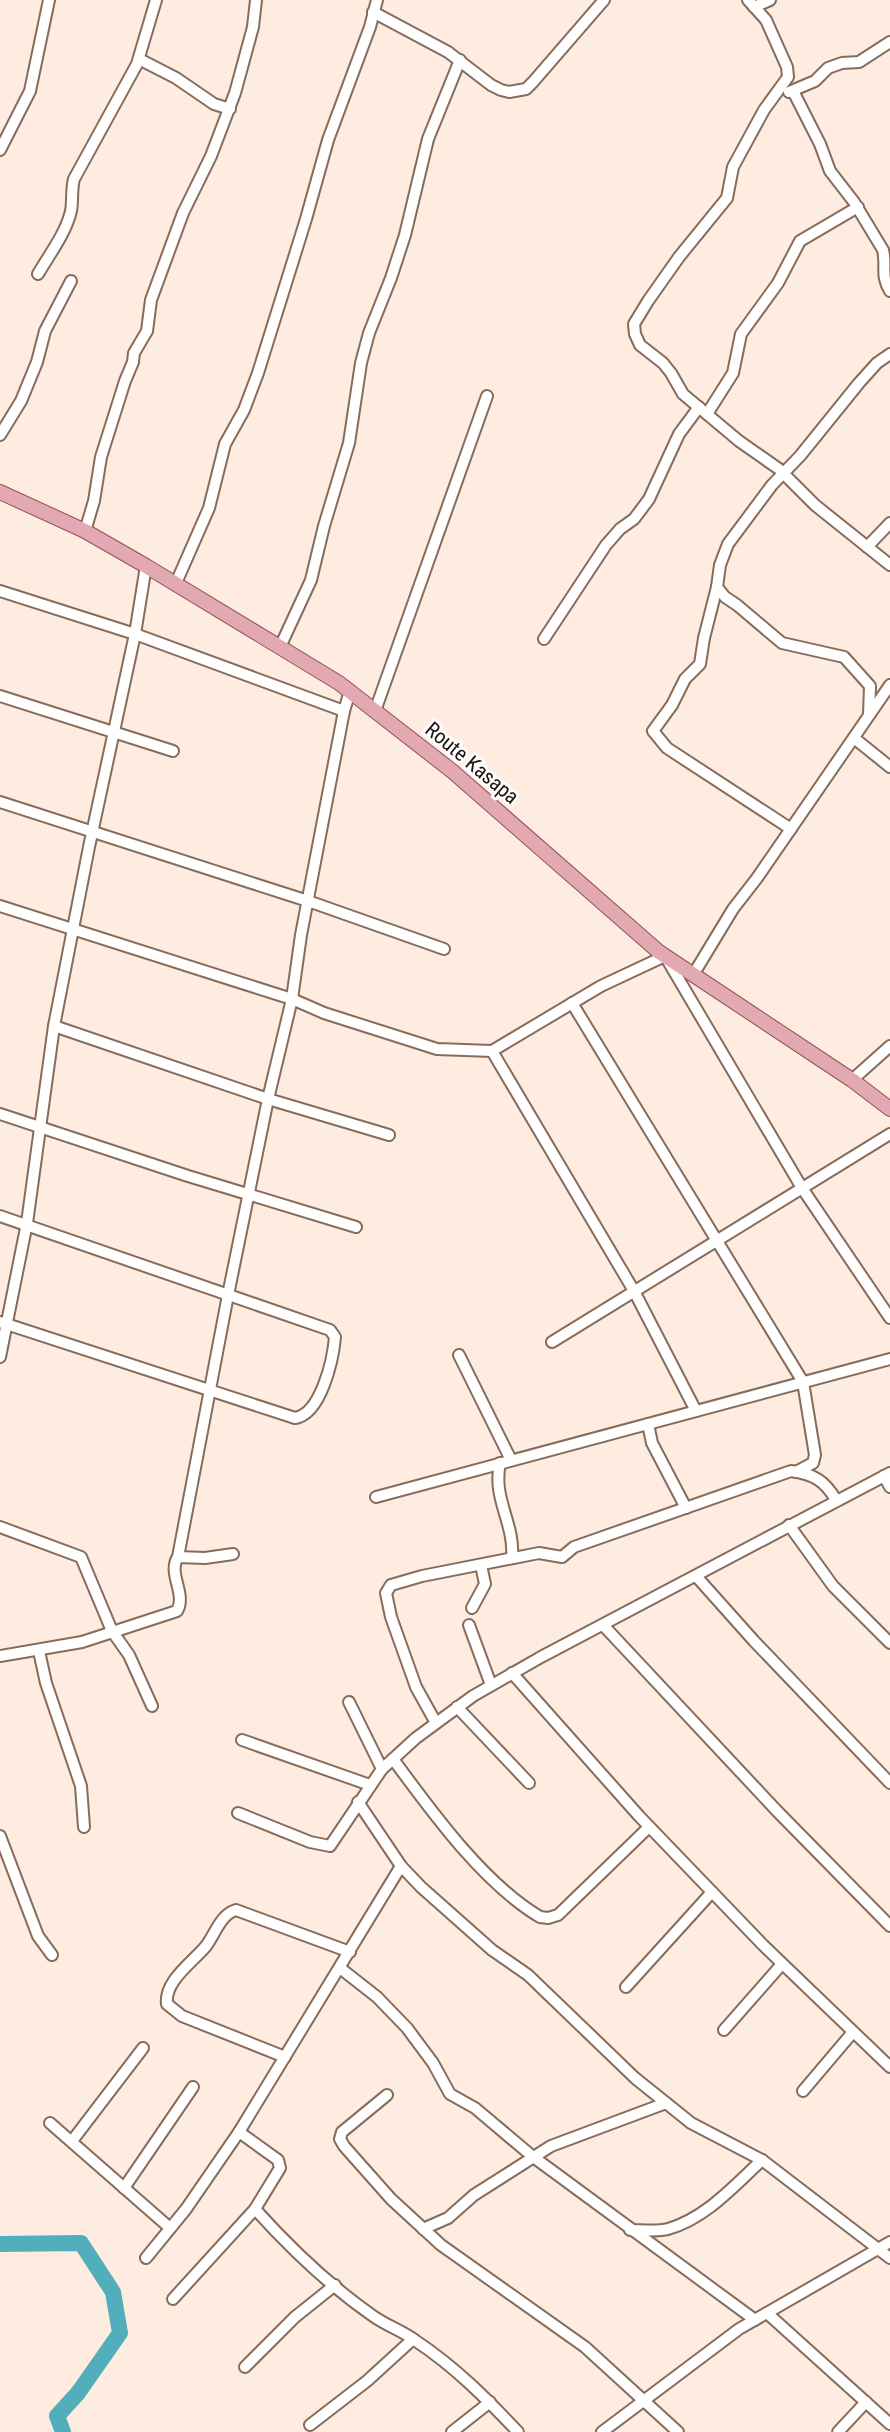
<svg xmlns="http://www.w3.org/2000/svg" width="890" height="2432" viewBox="0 0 890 2432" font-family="'Roboto Condensed',sans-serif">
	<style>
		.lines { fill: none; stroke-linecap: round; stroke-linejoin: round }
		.river { stroke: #51aeba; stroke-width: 16 }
		.minor-casing { stroke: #856c5b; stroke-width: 14 }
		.major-casing { stroke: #915056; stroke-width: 16 }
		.minor { stroke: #fff; stroke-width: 10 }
		.major { stroke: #e3a9b2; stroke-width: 14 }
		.labels { text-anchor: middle; stroke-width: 6; stroke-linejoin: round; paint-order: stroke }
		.street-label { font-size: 21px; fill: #1d140d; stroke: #fdfdfd }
	</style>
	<rect width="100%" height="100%" fill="#feece0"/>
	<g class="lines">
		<path class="river" d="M0 2244 81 2243 113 2292 120 2333 78 2393 57 2416 63 2432"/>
		<g class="minor-casing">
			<g id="minor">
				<path d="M748 0 766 20 787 67 788 77 764 110 733 167 727 198 679 257 648 301 634 324 635 334 640 345 663 363 671 373 683 394 739 441 779 469 815 505 890 565"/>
				<path d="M754 7 770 0"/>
				<path d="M373 12 448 52 491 85 501 90 509 92 526 89 533 82 604 0"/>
				<path d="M139 59 176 78 214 104 230 109"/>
				<path d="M793 91 820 144 830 171 854 202 883 250C887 266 880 275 890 291"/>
				<path d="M789 92 815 81 828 68 842 63 859 62 890 42"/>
				<path d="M0 150 30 91 49 0"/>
				<path d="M38 274C49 255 66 233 71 211 73 201 71 190 74 179L137 64 156 0"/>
				<path d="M707 414 733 373 741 334 778 283 800 241 858 207"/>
				<path d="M0 435 21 401 37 362 45 331 71 281"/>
				<path d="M85 531 94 501 101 457 125 381 133 362 134 353 147 331 151 300 183 213 211 156 235 93 253 27 256 0"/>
				<path d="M867 547 890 523"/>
				<path d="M176 583 209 508 225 444 244 410 258 373 306 219 328 140 370 27 377 0"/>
				<path d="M717 587 725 597 737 605 782 643 844 657 870 686 869 715"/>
				<path d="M0 591 135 634 344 711"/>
				<path d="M544 639 606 545 620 529 634 519 649 499 679 434 699 407"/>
				<path d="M280 647 311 580 324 526 349 443 361 363 369 333 391 278 405 235 428 139 460 60"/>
				<path d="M0 696 173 751"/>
				<path d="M375 711 487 396"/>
				<path d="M854 738 890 767"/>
				<path d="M0 802 308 901 444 949"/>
				<path d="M791 829 667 748 653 731 672 705 685 679 700 664 704 638 717 587 720 565 728 544 772 485 800 456 859 383 877 363 890 354"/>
				<path d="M0 906 292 999 324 1013 437 1049 492 1051 601 986 665 956 802 1188 890 1318"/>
				<path d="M693 975 733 909 757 878 890 685"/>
				<path d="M572 1003 803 1382 815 1455 813 1463 796 1472"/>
				<path d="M54 1026 268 1099 389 1135"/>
				<path d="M492 1051 634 1291 696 1411"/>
				<path d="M852 1080 890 1046"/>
				<path d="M0 1114 188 1176 356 1227"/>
				<path d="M0 1216 330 1330 335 1337C333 1360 321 1414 295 1418L0 1322"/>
				<path d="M552 1342 890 1134"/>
				<path d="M459 1355 511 1460"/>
				<path d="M0 1357 27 1223 54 1026 89 847 135 634 146 566"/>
				<path d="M648 1424 652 1443 686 1508"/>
				<path d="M500 1463C492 1499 515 1523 512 1558"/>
				<path d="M884 1476 890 1487"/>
				<path d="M376 1497 890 1359"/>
				<path d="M789 1525 833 1586 890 1643"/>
				<path d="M0 1527 81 1557 112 1631 129 1655 152 1706"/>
				<path d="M178 1557 228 1295 268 1099 292 999 301 935 344 711 350 691"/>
				<path d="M696 1576 754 1641 890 1783"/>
				<path d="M472 1608 485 1584 481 1565"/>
				<path d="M469 1625 491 1685"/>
				<path d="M603 1625 777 1811 890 1926"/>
				<path d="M39 1651 46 1683 81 1786 84 1827"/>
				<path d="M0 1656 82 1642 177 1611C187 1594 167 1573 178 1557L205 1558 233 1554"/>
				<path d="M512 1673 639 1816 763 1945 890 2067"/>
				<path d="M349 1702 382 1769"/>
				<path d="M457 1707 529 1783"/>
				<path d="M436 1723 416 1687 391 1617 386 1593 391 1585 422 1576 539 1553 562 1557 574 1547 791 1471C814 1474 825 1481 836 1500"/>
				<path d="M242 1740 370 1785"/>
				<path d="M393 1759C432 1812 483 1883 540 1917L548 1918 558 1915 649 1827"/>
				<path d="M358 1802 401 1866 421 1887 492 1950 528 1975 635 2078 691 2123 762 2160 890 2258"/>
				<path d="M238 1813 310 1842 330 1846 382 1769 416 1738 473 1696 541 1657 890 1473"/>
				<path d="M0 1836 38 1936 52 1955"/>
				<path d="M340 1968 377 1997 407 2028 433 2063 450 2094 475 2108 532 2156 755 2320"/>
				<path d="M626 1987 712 1892"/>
				<path d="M724 2030 782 1964"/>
				<path d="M285 2057 182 2016 167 2004C164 1981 193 1962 206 1946 215 1934 221 1914 236 1910L350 1952"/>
				<path d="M803 2091 853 2032"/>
				<path d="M387 2095 342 2132 340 2139 344 2146 391 2199 441 2245 585 2347 678 2432"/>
				<path d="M50 2123 170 2228"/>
				<path d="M72 2141 143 2048"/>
				<path d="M124 2188 193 2087"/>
				<path d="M255 2209C290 2248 330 2286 373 2316 387 2326 403 2331 416 2341 455 2367 486 2398 518 2432"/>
				<path d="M423 2229 448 2218 474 2195 551 2146 666 2103"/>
				<path d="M630 2230C642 2230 657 2232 668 2229 706 2218 734 2186 762 2160"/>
				<path d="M146 2258 186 2209 239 2132 401 1866"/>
				<path d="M173 2299 255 2209 280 2168 278 2160 239 2132"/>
				<path d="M767 2313 890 2424"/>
				<path d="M245 2367 295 2317 335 2285"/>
				<path d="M310 2425 367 2381 413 2339"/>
				<path d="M452 2432 490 2402"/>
				<path d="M602 2432 739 2329 890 2242"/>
				<path d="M838 2432 866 2402"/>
			</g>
		</g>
		<g class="major-casing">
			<path id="major" d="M0 492 85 531 146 566 339 683 452 771 659 952 852 1080 890 1109"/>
		</g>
		<use href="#minor" class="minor"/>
		<use href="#major" class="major"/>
	</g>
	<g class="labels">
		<g class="street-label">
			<text transform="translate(472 763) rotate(40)" y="7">Route Kasapa</text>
		</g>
	</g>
</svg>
